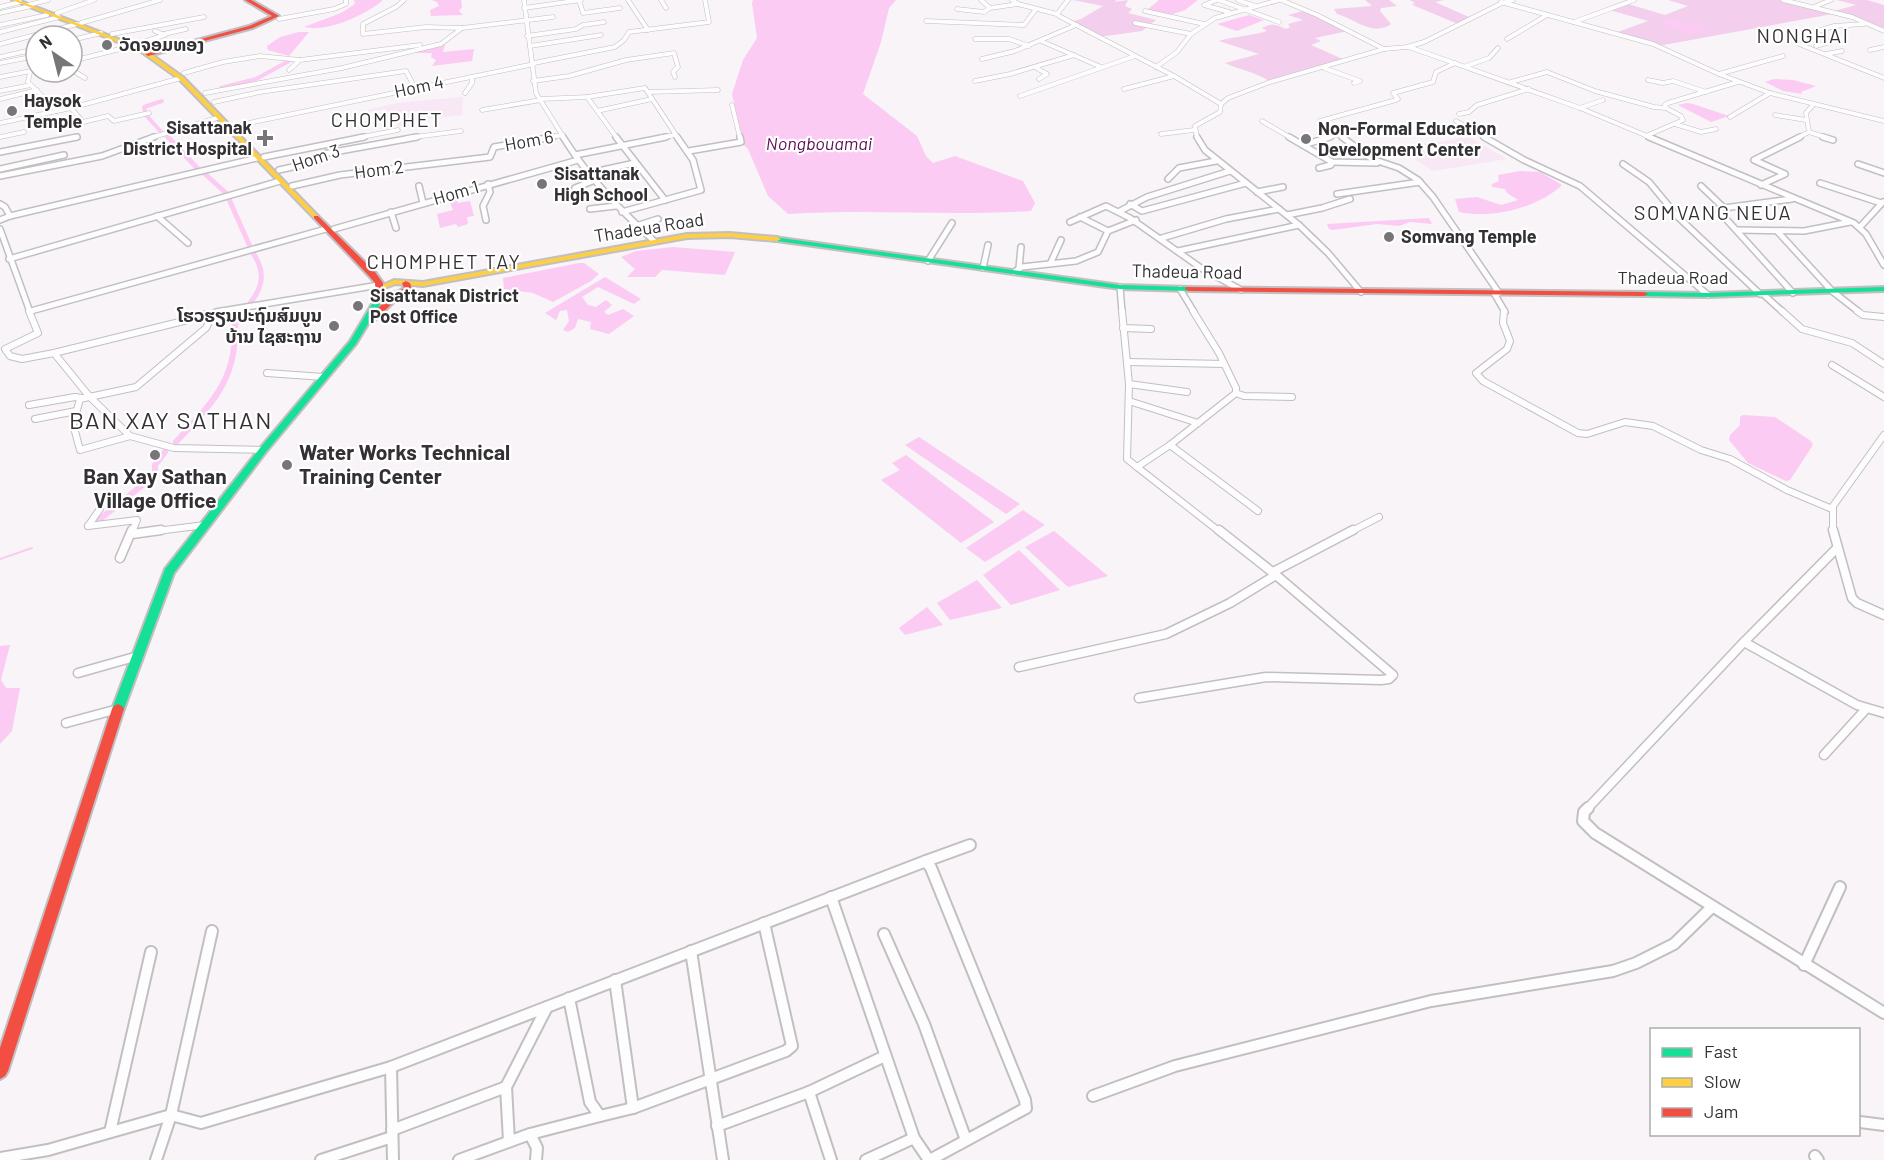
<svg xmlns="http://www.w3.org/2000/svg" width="1884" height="1160" viewBox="0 0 1884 1160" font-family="Barlow,'Noto Sans Lao',sans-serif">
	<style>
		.green { fill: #f8e8f5 }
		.forest { fill: #f4ceed }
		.water { fill: #fbcbf3 }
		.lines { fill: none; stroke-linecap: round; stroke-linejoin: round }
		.stream { stroke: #fbcbf3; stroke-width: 2 }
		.canal-far2 { stroke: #fbcbf3; stroke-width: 4 }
		.canal-far1 { stroke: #fbcbf3; stroke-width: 5 }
		.canal { stroke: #fbcbf3; stroke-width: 6 }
		.street-far4-casing { stroke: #c2bfc2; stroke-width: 5 }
		.street-far3-casing { stroke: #c2bfc2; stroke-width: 8 }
		.street-far2-casing { stroke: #c2bfc2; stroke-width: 8 }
		.street-far1-casing { stroke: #c2bfc2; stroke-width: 11 }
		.street-casing { stroke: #c2bfc2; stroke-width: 14 }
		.fast-casing { stroke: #c2bfc2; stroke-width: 4 }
		.slow-casing { stroke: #c2bfc2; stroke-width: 4 }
		.jam-casing { stroke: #c2bfc2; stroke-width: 4 }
		.street-far4 { stroke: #fefdfe; stroke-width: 4 }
		.street-far3 { stroke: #fefdfe; stroke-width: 5 }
		.street-far2 { stroke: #fefdfe; stroke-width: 6 }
		.street-far1 { stroke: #fefdfe; stroke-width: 8 }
		.street { stroke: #fefdfe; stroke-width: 10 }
		.fast { fill: #16e098; fill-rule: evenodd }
		.slow { fill: #ffcf43; fill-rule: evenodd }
		.jam { fill: #f24e42; fill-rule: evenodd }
		.poi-dot { fill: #787578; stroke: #fff; stroke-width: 2 }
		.labels { text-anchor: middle; stroke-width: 4.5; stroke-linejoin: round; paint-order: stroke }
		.far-poi-label { font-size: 18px; font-weight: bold; fill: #333133; stroke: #fff; text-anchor: start }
		.far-street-label { font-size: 18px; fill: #333133; stroke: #fff }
		.far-water-label { font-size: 18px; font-style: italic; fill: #5d1056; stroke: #fff }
		.far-quarter-label { font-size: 20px; letter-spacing: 1.5px; fill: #333133; stroke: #fff }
		.poi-label { font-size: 21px; font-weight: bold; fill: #333133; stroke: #fff; text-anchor: start }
		.quarter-label { font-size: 24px; letter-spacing: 1.5px; fill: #333133; stroke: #fff }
	</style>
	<rect width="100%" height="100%" fill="#f8f4f7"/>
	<g class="green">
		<path d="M463 97 462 115 415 120 412 125 399 127 385 109 369 112 368 110 397 103Z"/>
		<path d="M1469 137 1507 159 1433 171 1398 148Z"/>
	</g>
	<g class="forest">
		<path d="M1073 0H1117L1114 2 1128 0 1125 6 1132 9 1128 13 1156 20 1142 31 1099 37 1070 22 1081 19 1103 6Z"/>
		<path d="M1365 0H1389L1397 6 1381 8 1380 11 1391 24C1373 37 1355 19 1337 14L1334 9 1372 6Z"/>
		<path d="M1410 0H1444L1435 2 1469 17 1458 24 1415 6 1412 4 1415 3Z"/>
		<path d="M1668 0H1782L1834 11 1856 5 1837 0H1867L1884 5V31L1838 13 1658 46 1615 33 1648 21 1606 9 1625 3 1665 15 1688 6Z"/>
		<path d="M1307 10 1348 31 1315 38 1321 41 1311 45 1345 60 1269 81C1256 72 1240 70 1225 63L1259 54 1219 41C1236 36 1251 36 1267 31L1262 28C1271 23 1276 24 1286 29L1290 27 1288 24 1303 20 1288 15Z"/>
	</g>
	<g class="water">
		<path d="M354 0H383C366 15 326 33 304 27L341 13 355 4Z"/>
		<path d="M432 0H461L462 7 459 11 463 15 431 16 430 10 439 6 437 2Z"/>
		<path d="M753 0H896L889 8 881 42 863 94 917 136 926 156 933 163 955 156 1023 181 1035 203 1031 211C950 216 869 209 788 214L768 196 748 149 743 144 732 94 743 60 757 38 752 3Z"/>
		<path d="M1159 0H1198L1185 10 1170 15 1147 10Z"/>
		<path d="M1249 15 1264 20 1237 31 1217 24Z"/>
		<path d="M1671 18 1711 29 1708 33H1686L1659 23Z"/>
		<path d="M299 32H309L289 56 268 50 267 46 280 37Z"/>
		<path d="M443 45H445L443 52 474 49 472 61 432 66 436 60 431 57 432 53H410Z"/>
		<path d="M1774 79 1793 80 1816 86 1801 92 1802 94 1783 91 1765 82Z"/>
		<path d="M1687 103 1693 104 1729 116 1711 122 1678 105Z"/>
		<path d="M1520 171 1540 172 1562 185C1538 208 1491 219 1459 212L1455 199 1477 197 1501 205 1518 200 1507 193 1505 189 1492 187V184L1499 181 1498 175Z"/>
		<path d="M455 196 458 203 470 201 474 216 467 217 468 224 458 227 456 224 440 228 437 214 453 210 448 197Z"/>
		<path d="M1429 218 1432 224 1410 222 1399 226 1377 224 1333 230 1329 229 1327 224Z"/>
		<path d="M673 247 735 252 725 275 662 270 655 277H627L635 269 621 257 636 251Z"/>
		<path d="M579 263H584L599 274 591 281 553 302 533 293 504 289 503 278Z"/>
		<path d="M605 277 641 299 634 304 598 287 582 297 588 305 596 307 606 300 612 305 604 312 608 315 623 309 634 316 609 334 590 329 591 322 578 319 575 328 568 332 563 330 569 321 567 310 560 311 556 320 545 313Z"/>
		<path d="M1743 415 1775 417 1811 441 1813 445 1790 480 1786 481 1748 463 1729 440 1730 435 1740 425V417Z"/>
		<path d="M919 437 1020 504 1006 514 905 445Z"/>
		<path d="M906 455 994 522 961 543 881 480 900 470 892 463Z"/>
		<path d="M1023 510 1045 525 985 562 966 548Z"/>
		<path d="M1054 531 1108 576 1068 587 1025 547Z"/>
		<path d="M1019 550 1060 590 1011 605 983 575Z"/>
		<path d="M977 580 1002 608 950 620 937 603Z"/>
		<path d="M927 607 943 625 905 635 899 628Z"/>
		<path d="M10 645 1 680 6 688H20L12 731 0 744V646Z"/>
	</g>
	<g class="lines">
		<path class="stream" d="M0 559 32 548"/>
		<g class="canal-far2">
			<path d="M221 88 256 79 289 61"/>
			<path d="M145 112 144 107 162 101"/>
			<path d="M146 115 162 133"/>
			<path d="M166 135 169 138"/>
		</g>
		<g class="canal-far1">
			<path d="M168 137 199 170"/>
			<path d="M203 172 227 194"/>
			<path d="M228 197 252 251"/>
			<path d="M250 303C264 286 265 271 253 253"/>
			<path d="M243 312 246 308"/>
		</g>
		<g class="canal">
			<path d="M176 442C213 402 238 379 235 321L244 311"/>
			<path d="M99 520 155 475V465L165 452"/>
		</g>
		<g class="street-far4-casing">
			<g id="street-far4">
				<path d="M404 0 396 7 363 24V34L426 27 462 28 553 17"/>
				<path d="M524 0 536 93 564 138"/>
				<path d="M579 0 583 13 620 8"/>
				<path d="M628 0 648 30"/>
				<path d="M661 0 666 8"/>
				<path d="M981 0 990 8"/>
				<path d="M1012 0 1018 4 1057 14"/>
				<path d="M1068 0 1057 14 1059 16 1174 76 1221 104"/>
				<path d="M1217 0 1204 5 1229 12"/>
				<path d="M1219 0 1279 22"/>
				<path d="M1238 0 1255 6"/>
				<path d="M1281 0 1317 15 1384 49"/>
				<path d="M1783 0 1852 17 1884 31"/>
				<path d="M1501 2 1653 44 1719 74 1770 93 1884 121"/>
				<path d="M28 5 48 0"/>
				<path d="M1816 6 1831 0"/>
				<path d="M0 7 20 2"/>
				<path d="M524 8 581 0"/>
				<path d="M957 9 984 12 990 8 1018 4"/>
				<path d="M1145 11 1204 24"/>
				<path d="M0 13 31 6"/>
				<path d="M57 13 94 0"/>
				<path d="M279 19 334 9 346 4V0"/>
				<path d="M926 21 1024 25 1036 9"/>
				<path d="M1574 22 1634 0"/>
				<path d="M81 23 160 0"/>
				<path d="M1135 23 1191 34"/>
				<path d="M0 25 47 15"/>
				<path d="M0 32 59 17"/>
				<path d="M112 34 204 17"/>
				<path d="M164 34 186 29"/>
				<path d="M527 36 576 29 583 25 604 22"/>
				<path d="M975 39H1009L1029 46"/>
				<path d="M1507 39 1547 15"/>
				<path d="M72 40 101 33"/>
				<path d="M1041 41 1101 67"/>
				<path d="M0 44 77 24"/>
				<path d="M137 44 165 35 155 31"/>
				<path d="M1799 44 1884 78"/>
				<path d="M530 46 601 35"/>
				<path d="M1816 46 1829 42 1817 33 1818 31 1834 26 1864 24"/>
				<path d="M1409 47 1580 108 1652 138"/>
				<path d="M1870 50 1884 47"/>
				<path d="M1826 54 1842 51"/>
				<path d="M0 57 36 49"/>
				<path d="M982 59 1015 51 1076 25"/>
				<path d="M72 61 132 46"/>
				<path d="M0 63 31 57 27 51"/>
				<path d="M534 63 615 47 624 40 629 32 709 22 705 0"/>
				<path d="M1466 66 1489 58 1498 48"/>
				<path d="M1035 67 1047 74 1039 79"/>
				<path d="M1156 67 1177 52 1191 34 1215 18 1279 0"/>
				<path d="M1324 68 1360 81 1354 83"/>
				<path d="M72 70 85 78"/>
				<path d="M289 70 300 60"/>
				<path d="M30 72 28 82 57 111"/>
				<path d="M184 73 223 62 260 56 300 60 420 45"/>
				<path d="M1719 74 1783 56"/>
				<path d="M0 77 36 70"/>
				<path d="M1648 80 1663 83 1673 81 1706 92"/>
				<path d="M533 81 569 76 626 60 674 53 678 67 673 72 675 77"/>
				<path d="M975 81 1010 74 1074 55"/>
				<path d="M1511 82 1547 72 1595 91 1654 107 1666 108"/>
				<path d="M1124 89 1174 76"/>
				<path d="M0 91 31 85"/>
				<path d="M649 92 718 90"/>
				<path d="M205 93 342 68 441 44 462 28"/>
				<path d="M465 93 472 83V77"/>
				<path d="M1020 96 1135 56"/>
				<path d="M0 99 37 90"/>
				<path d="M540 99 588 97"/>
				<path d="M214 102 260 92 406 71 415 88"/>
				<path d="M732 105 740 138"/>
				<path d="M71 108 83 122 108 116 114 121 149 113"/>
				<path d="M1580 108 1603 100"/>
				<path d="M482 110 541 100"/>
				<path d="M597 111 652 99"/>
				<path d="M1459 114 1469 112 1477 105 1529 89"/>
				<path d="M1775 115 1806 120"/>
				<path d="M1730 117 1770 93"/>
				<path d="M1262 121 1291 138"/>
				<path d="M1456 121 1486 138"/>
				<path d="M0 123 71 108 181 78"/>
				<path d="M1675 124 1701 132 1716 129"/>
				<path d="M234 126 534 64"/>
				<path d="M1809 132 1828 138"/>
				<path d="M1161 134 1194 130"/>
				<path d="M1646 136 1683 120 1681 116 1666 108 1665 105 1668 103 1738 82"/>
				<path d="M0 137 24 132"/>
				<path d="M70 138 77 137"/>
				<path d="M150 138 217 118"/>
				<path d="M357 138 398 130"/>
				<path d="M407 138 461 131"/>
				<path d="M544 138 563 135"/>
				<path d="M617 138 587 97 645 88 678 138"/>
				<path d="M659 138 675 135"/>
				<path d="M1197 138 1195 126 1220 112 1221 104 1228 98 1270 82 1384 49 1407 47 1424 42 1502 3 1513 0"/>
				<path d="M1325 138 1336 135"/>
				<path d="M1344 138 1320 121 1396 100 1398 99 1393 93 1433 82 1436 72 1455 63"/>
				<path d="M1797 138 1809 132 1806 113 1813 105"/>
			</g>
		</g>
		<g class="street-far3-casing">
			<g id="street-far3">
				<path d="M563 137C588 177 619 209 654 241"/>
				<path d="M616 137 665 200"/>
				<path d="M1197 137 1205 150 1299 225 1328 253 1361 292"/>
				<path d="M1289 137 1332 162 1377 163"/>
				<path d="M1342 137 1372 159 1399 168 1418 180 1433 197 1499 293"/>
				<path d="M1484 137 1524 160 1580 186 1708 295"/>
				<path d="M1649 137 1854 223 1866 234 1884 265"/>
				<path d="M1823 137 1833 140"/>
				<path d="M1303 145 1330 137"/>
				<path d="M689 151 741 142 740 137"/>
				<path d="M0 152 77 137"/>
				<path d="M575 155 666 137"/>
				<path d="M264 157 364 137"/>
				<path d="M1623 164 1649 182 1678 217 1760 294"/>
				<path d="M1858 164 1884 173"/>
				<path d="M1319 168 1331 165 1332 162"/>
				<path d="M0 169 64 155"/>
				<path d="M279 170 319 161 323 154 417 137"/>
				<path d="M589 173 635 163"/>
				<path d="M0 176 102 156 154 137"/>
				<path d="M1168 179 1179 168 1216 161"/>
				<path d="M1820 183 1881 203"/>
				<path d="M1761 185 1785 174 1754 160 1800 137"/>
				<path d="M292 186 340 175 490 157 494 147 553 137"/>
				<path d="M419 186 423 203"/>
				<path d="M1701 186 1724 208 1717 209 1793 293"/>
				<path d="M1257 192 1283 187"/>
				<path d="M577 193 575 188 595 180"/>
				<path d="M1337 194 1420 182"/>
				<path d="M665 200 701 190 693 160 677 137"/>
				<path d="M0 204 5 207 10 216 0 220"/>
				<path d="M1130 204 1142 211 1246 183"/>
				<path d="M1724 208 1792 199"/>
				<path d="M590 209 616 206"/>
				<path d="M1120 211 1147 197 1230 171"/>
				<path d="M391 212 396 228"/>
				<path d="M622 212 665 200"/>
				<path d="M1287 215 1322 208 1350 199"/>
				<path d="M10 216 257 158"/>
				<path d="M157 216 188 243"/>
				<path d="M486 220 483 206 490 192 488 184"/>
				<path d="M1070 222 1106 206 1130 218 1201 268 1241 290"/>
				<path d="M636 226 658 219"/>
				<path d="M1860 227 1883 202"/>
				<path d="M0 229 30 312"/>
				<path d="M334 229 578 160"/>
				<path d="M1737 230 1804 231 1850 222"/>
				<path d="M1108 231 1136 220"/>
				<path d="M1778 232 1832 291 1859 312"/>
				<path d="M1162 238 1226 219 1279 209"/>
				<path d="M1178 251 1299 225"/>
				<path d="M9 259 280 181"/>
				<path d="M928 261 952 223"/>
				<path d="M1051 262 1061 240"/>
				<path d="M983 268 988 245"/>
				<path d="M1019 268 1021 247"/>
				<path d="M1014 272 1022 267 1076 261 1098 252 1108 231 1080 217"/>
				<path d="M1120 287 1122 312"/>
				<path d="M1180 289 1194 312"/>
				<path d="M1494 293 1505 312"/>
				<path d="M1763 294 1783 312"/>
				<path d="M31 311 326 229"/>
				<path d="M216 312 379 285"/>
			</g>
		</g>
		<g class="street-far2-casing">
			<g id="street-far2">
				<path d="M29 311 38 333 5 349 10 356 22 359 54 353 224 311"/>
				<path d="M1122 311 1129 384 1127 459 1137 467"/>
				<path d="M1193 311 1219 353 1236 388V393L1170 445 1137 467 1220 532"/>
				<path d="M1504 311 1503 323 1510 341 1507 349 1476 373 1483 381 1578 433 1587 434 1625 422 1653 426 1701 450 1730 459 1787 490 1832 509"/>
				<path d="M1782 311 1802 329 1852 343 1884 364"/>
				<path d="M1857 311 1863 315 1884 317"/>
				<path d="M1123 328 1151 329"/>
				<path d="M54 353 89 396 130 436 174 448 263 450"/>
				<path d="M1128 362 1224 364"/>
				<path d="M1832 365 1884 397"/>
				<path d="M267 373 324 377"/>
				<path d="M1129 384 1187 392"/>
				<path d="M1236 393 1244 396 1292 397"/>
				<path d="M1129 401 1198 423"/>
				<path d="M29 405 75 397 82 398"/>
				<path d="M35 419 76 411"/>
				<path d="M130 436 80 450 73 424 80 399 136 387 206 328 208 324 206 314"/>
				<path d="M1170 445 1258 511"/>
				<path d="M88 526 137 520 132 532"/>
				<path d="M88 526 100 509"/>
				<path d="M149 532 205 525"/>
				<path d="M1350 532 1379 517"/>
				<path d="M1833 532V506L1884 435"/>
			</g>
		</g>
		<g class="street-far1-casing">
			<g id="street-far1">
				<path d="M1833 530 1852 598 1857 603 1884 615"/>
				<path d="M132 534 161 530"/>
				<path d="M120 558 132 530"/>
				<path d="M1273 572 1353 530"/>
				<path d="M1744 642 1857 705 1884 713"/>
				<path d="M1019 667 1166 634 1230 603 1276 575"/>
				<path d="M78 673 138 656"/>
				<path d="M1139 698 1266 677 1381 680 1389 679 1393 675 1276 575 1219 530"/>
				<path d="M66 723 118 709"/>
				<path d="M1824 755 1866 709"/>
				<path d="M1586 810 1743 643 1836 549"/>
			</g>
		</g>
		<g class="street-casing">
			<g id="street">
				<path d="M1588 808 1584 812 1583 821 1595 833 1884 1013"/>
				<path d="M926 861 970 845"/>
				<path d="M831 897 914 1138 929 1160"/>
				<path d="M884 934 924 1024 966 1140"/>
				<path d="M691 951 723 1160"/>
				<path d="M1804 965 1840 887"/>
				<path d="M615 980 633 1108 786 1051 792 1046 764 923"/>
				<path d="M569 998 590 1102 600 1116 633 1108"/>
				<path d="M391 1067 393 1160"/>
				<path d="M809 1092 831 1160"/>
				<path d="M1093 1096 1175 1066 1431 1001 1613 971 1636 963 1674 944 1711 908"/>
				<path d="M1860 1122 1884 1125"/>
				<path d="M717 1126 809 1092 885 1056"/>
				<path d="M392 1130 506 1087"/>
				<path d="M110 1132 151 952"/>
				<path d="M530 1134 600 1116"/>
				<path d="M509 1141 506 1087 547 1007"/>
				<path d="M1815 1156 1818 1160"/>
				<path d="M0 1158 48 1150 171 1115 201 1123 391 1067 926 861 931 868 1025 1100 1026 1108 930 1160"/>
				<path d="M156 1160 171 1115 212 931"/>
				<path d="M321 1160 392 1137"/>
				<path d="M459 1160 530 1134 537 1148 536 1160"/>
				<path d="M866 1160 914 1138"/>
			</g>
		</g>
		<g class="fast-casing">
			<g id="fast">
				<path d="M774 237 1120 285 1189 287 1193 289 1189 291 1120 289 777 241H774Z"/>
				<path d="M1884 287V291L1708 297 1644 296 1640 294 1644 292 1708 293Z"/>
				<path d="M378 294H384L385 296 356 344 266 452 174 573 124 709 122 712 118 714 114 712 112 709 165 569 260 448 350 341Z"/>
			</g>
		</g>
		<g class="slow-casing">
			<g id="slow">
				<path d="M12 0H18L144 49 183 77 318 216V218H314L179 79 140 51Z"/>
				<path d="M730 233 777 237 781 239 777 241 730 237 687 238 423 286 395 284 380 290 376 288 394 280 423 282 687 234Z"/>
			</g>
		</g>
		<g class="jam-casing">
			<g id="jam">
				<path d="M245 0H251L279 16 253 28 148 56 145 54 249 26 272 16Z"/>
				<path d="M314 216H318L375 272 383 283V293C391 295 397 293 404 288L402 283 406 281 410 283 412 289 411 291 399 297 375 320H369V316L389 298 376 296 375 283 369 276 314 218Z"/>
				<path d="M1186 287 1644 292 1648 294 1644 296 1189 291 1185 289Z"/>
				<path d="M118 704 122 706 124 709 8 1071 5 1076 0 1079V1048L112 709 114 706Z"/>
			</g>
		</g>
		<use href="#street-far4" class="street-far4"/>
		<use href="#street-far3" class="street-far3"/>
		<use href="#street-far2" class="street-far2"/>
		<use href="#street-far1" class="street-far1"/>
		<use href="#street" class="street"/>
		<use href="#fast" class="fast"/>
		<use href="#slow" class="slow"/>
		<use href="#jam" class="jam"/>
	</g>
	<g class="poi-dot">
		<circle cx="107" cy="45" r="6"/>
		<circle cx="12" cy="111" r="6"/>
		<path d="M262 129h6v6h6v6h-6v6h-6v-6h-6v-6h6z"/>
		<circle cx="1306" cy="139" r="6"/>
		<circle cx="542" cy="184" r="6"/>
		<circle cx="1389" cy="237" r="6"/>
		<circle cx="358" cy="306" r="6"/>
		<circle cx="334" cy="326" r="6"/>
		<circle cx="155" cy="455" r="6"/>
		<circle cx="287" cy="465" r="6"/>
	</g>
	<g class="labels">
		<g class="far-poi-label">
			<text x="119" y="51">ວັດຈອມທອງ</text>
			<text x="24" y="107">Haysok<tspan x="24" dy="21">Temple</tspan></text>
			<text x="252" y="134" text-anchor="end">Sisattanak<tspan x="252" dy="21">District Hospital</tspan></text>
			<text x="1318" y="135">Non-Formal Education<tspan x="1318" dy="21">Development Center</tspan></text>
			<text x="554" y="180">Sisattanak<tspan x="554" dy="21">High School</tspan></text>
			<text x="1401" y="243">Somvang Temple</text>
			<text x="370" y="302">Sisattanak District<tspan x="370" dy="21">Post Office</tspan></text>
			<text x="322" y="322" text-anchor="end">ໂຮວຮຽນປະຖົມສົມບູນ<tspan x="322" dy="21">ບ້ານ ໄຊສະຖານ</tspan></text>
		</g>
		<g class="far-street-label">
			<text transform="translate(419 87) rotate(-12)" y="6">Hom 4</text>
			<text transform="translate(529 141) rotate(-10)" y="6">Hom 6</text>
			<text transform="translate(316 158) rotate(-19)" y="6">Hom 3</text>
			<text transform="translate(379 170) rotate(-7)" y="6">Hom 2</text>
			<text transform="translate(456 193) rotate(-16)" y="6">Hom 1</text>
			<text transform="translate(649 228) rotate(-9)" y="6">Thadeua Road</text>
			<text transform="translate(1187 272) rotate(1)" y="6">Thadeua Road</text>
			<text x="1673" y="284">Thadeua Road</text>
		</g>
		<g class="far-water-label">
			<text x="819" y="150">Nongbouamai</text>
		</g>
		<g class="far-quarter-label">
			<text x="1803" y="43">NONGHAI</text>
			<text x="387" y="127">CHOMPHET</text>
			<text x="1713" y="220">SOMVANG NEUA</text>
			<text x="444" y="269">CHOMPHET TAY</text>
		</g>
		<g class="poi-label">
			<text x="299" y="460">Water Works Technical<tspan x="299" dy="24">Training Center</tspan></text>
			<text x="155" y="484" text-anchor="middle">Ban Xay Sathan<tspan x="155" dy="24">Village Office</tspan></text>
		</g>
		<g class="quarter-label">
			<text x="171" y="429">BAN XAY SATHAN</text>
		</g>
	</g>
	<rect x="1650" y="1028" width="210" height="108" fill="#ffffff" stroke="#adadad" stroke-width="1.5"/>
	<rect x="1662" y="1048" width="30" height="9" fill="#16e098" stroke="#adadad" stroke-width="1.5"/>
	<text x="1704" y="1058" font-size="18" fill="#333133">Fast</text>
	<rect x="1662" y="1078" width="30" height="9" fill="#ffcf43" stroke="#adadad" stroke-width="1.5"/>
	<text x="1704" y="1088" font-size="18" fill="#333133">Slow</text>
	<rect x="1662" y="1108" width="30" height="9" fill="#f24e42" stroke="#adadad" stroke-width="1.5"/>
	<text x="1704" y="1118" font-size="18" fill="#333133">Jam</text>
	<g transform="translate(54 54) rotate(325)"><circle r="28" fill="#ffffff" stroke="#adadad" stroke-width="1.5"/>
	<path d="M0-4.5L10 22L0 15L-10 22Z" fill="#787578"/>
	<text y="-9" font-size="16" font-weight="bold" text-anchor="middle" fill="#333133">N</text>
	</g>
</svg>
